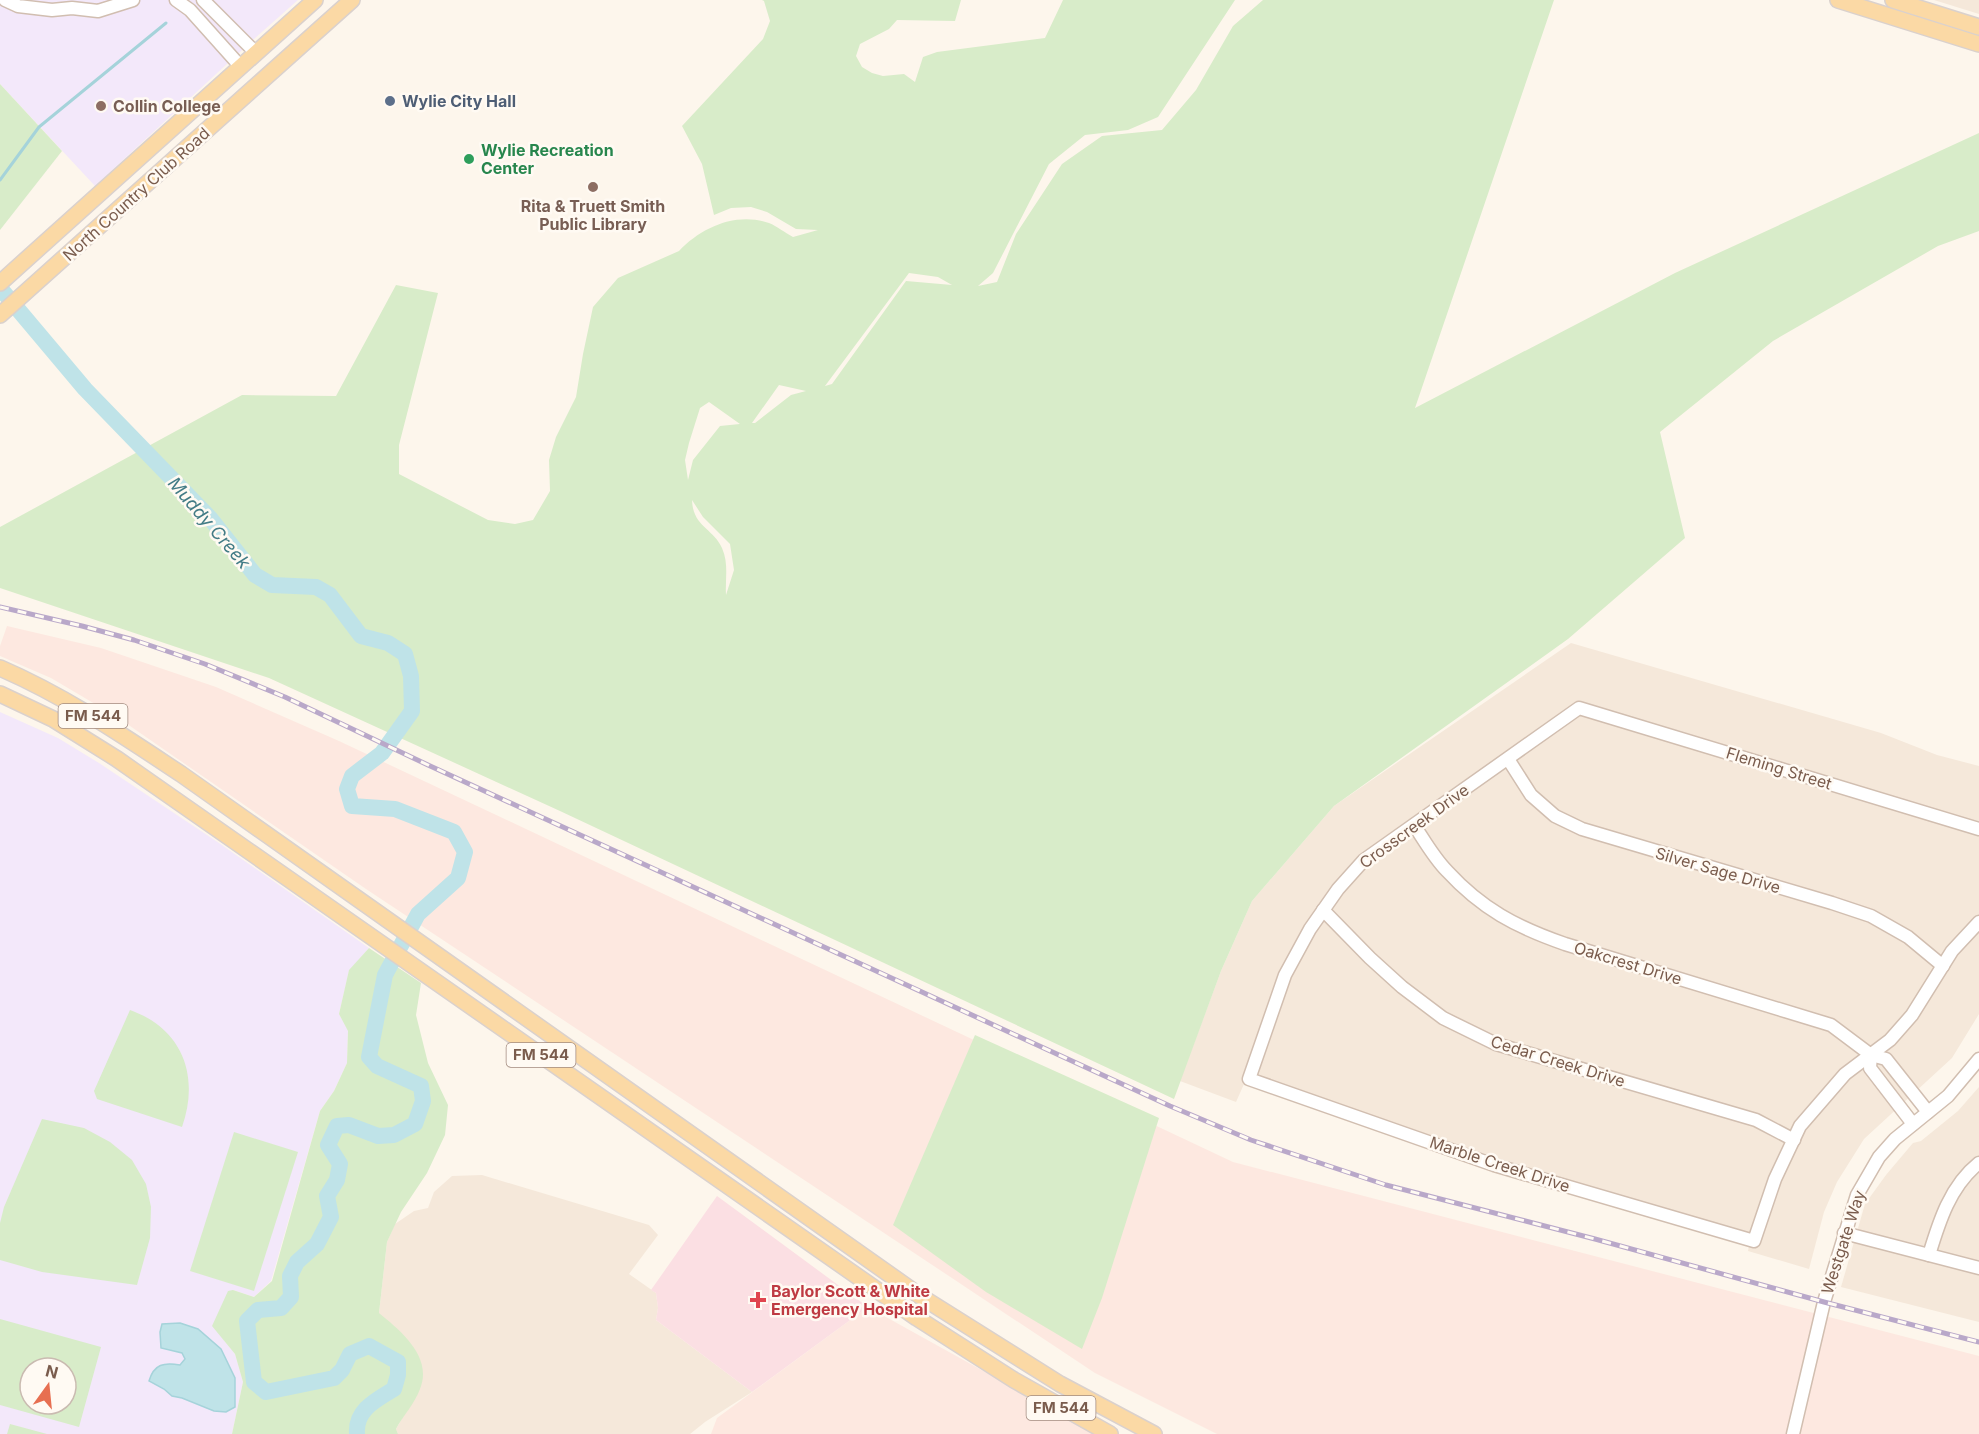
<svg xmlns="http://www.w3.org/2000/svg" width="1979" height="1434" viewBox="0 0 1979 1434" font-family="Inter,sans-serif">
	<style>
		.residential { fill: #f5e8da }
		.commercial { fill: #fde8e0 }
		.education { fill: #f3e8fa; fill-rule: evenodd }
		.medical { fill: #fbdfe3 }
		.green { fill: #d8ecc9; fill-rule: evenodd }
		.water { fill: #bfe3e8; stroke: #a5d3da; stroke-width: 1.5 }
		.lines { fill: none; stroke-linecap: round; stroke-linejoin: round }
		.stream { stroke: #a5d3da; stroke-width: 3 }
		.river { stroke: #bfe3e8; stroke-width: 16 }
		.minor-casing { stroke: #d1beb0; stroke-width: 15 }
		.major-casing { stroke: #dad1cd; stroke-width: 18 }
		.minor { stroke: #fff; stroke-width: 12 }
		.major { stroke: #fbd9a5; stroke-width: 15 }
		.rail-casing { stroke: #b9a8c9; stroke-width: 5 }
		.rail { stroke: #fffaf3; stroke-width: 3; stroke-dasharray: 9; stroke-linecap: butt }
		.service-dot { fill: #5c6f8a; stroke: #fffaf3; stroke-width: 2 }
		.education-dot { fill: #8d6e63; stroke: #fffaf3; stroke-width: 2 }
		.leisure-dot { fill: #2e9e5b; stroke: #fffaf3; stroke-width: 2 }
		.health-dot { fill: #e0444e; stroke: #fffaf3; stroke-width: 2 }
		.labels { text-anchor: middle; stroke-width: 5; stroke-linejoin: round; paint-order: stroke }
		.shield { fill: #fffaf3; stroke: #a28b7f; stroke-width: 1.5 }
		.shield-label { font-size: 15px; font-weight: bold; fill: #7a5c4d }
		.service-label { font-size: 16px; font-weight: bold; fill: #4e5e75; stroke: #fffaf3; text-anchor: start }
		.education-label { font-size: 16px; font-weight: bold; fill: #785e54; stroke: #fffaf3; text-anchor: start }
		.leisure-label { font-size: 16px; font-weight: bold; fill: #27864d; stroke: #fffaf3; text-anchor: start }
		.street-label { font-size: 16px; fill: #7a5c4d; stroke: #fffaf3 }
		.health-label { font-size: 16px; font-weight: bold; fill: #be3a42; stroke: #fffaf3; text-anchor: start }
		.water-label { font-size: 18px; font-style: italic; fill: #437c86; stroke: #fffaf3 }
	</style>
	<rect width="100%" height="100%" fill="#fdf6ec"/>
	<g class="residential">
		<path d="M1934 0H1979V14Z"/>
		<path d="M1571 643 1881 733 1937 755 1979 766V1014L1952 1058 1864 1139 1837 1182 1824 1212 1809 1269 1748 1251 1749 1246 1478 1167 1244 1084 1236 1102 1180 1081 1221 971 1252 901 1334 806Z"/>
		<path d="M1979 1087V1322L1841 1287 1865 1204 1886 1175 1913 1143 1921 1141 1958 1111Z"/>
		<path d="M482 1175 649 1225 658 1235 629 1274 656 1293 658 1308 656 1320 752 1392 705 1422 690 1434H398L396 1429 407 1410 379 1313 387 1242 395 1224 414 1211 428 1208 434 1192 452 1176Z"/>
	</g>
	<g class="commercial">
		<path d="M7 626 101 648 216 687 339 741 1233 1162 1979 1356V1434H1217L1095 1373 366 889 117 717 51 678 0 656V646Z"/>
		<path d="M868 1307 1097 1434H711L717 1418Z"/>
	</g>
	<g class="education">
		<path d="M0 0H298L254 39 95 186 0 84Z"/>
		<path d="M0 712 58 738 99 763 219 843 369 948 349 971 339 1014 348 1030 347 1063 334 1091 320 1111 271 1281 254 1297 233 1290 213 1326 235 1354 243 1382 232 1434H0ZM30 1368H66V1404H30Z"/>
	</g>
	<path class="medical" d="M717 1196 868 1307 752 1392 656 1320 658 1308 656 1293 651 1290Z"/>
	<g class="green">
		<path d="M762 0H961L955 21 897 20 889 29 860 44 856 56 862 67 872 73 883 76 904 74 915 82 923 57 937 52 1045 38 1063 0H1235L1158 117 1128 130 1085 135 1049 164 993 273 978 286 997 282 1016 234 1062 164 1102 136 1162 130 1196 90 1233 26 1263 0H1554L1415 408 1675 273 1979 133V231L1938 246 1773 341 1660 432 1685 538 1568 639 1334 806 1252 901 1221 971 1174 1099 560 811 269 678 0 588V527L242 395 336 396 396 285 438 293 399 445V474L488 520 515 524 533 520 550 491 549 460 556 437 576 397 583 354 593 307 618 278 679 251C702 227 736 212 769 223 777 226 785 233 793 237L818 230 796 229 767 212 751 207 731 208 714 215 702 164 682 126 763 39 770 21 764 1ZM909 273 938 277 952 285 906 281 832 384 825 386ZM779 385 806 391 791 395 755 423H752ZM709 402 740 424 720 426 693 460 688 480 685 460 689 443 700 408ZM692 500 703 517 730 544 734 570 726 595C725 579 729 564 722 548 713 528 693 527 692 500Z"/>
		<path d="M0 84 62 151 0 230Z"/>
		<path d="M369 948 421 983 416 1015 428 1063 448 1105 445 1135 427 1173 401 1212 387 1242 379 1313C401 1331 433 1357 420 1389 415 1403 403 1416 396 1429L398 1434H232L243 1382 235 1354 212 1326 228 1291 233 1290 254 1297 272 1281 320 1111 334 1091 347 1063 348 1031 339 1014 349 970Z"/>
		<path d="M130 1010C137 1013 145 1016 151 1020 190 1045 196 1088 182 1127L97 1099 94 1091Z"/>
		<path d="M975 1035 1159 1118 1102 1298 1082 1349 986 1292 893 1225Z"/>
		<path d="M42 1119 84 1128 110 1142 132 1160 146 1184 151 1207 150 1238 137 1285 42 1272 0 1260V1223L4 1207Z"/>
		<path d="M234 1132 298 1152 254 1291 190 1271Z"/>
		<path d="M0 1319 101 1347 79 1427 0 1405ZM30 1368H66V1404H30Z"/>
		<path d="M10 1424 47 1434H7Z"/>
	</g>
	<path class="water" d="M180 1323 198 1329 221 1349 235 1378V1407L226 1412 214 1411 182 1398 172 1396 164 1389 149 1381C154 1364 164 1362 180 1365L185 1359 182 1353 161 1348 160 1332 162 1324Z"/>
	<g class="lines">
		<path class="stream" d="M0 180 39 127 166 23"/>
		<path class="river" d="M0 288 85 389 210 518 255 575 272 585 316 587 330 595 361 636 388 643 405 654 411 676 412 711 382 753 352 776 347 789 352 806 395 809 454 832 465 852 458 878 418 914 385 975 369 1057 377 1066 421 1086 423 1101 415 1124 394 1135 378 1136 349 1125 337 1126 328 1145 340 1164 337 1180 327 1196 331 1217 317 1244 297 1262 290 1276 291 1297 281 1308 258 1310 247 1321 254 1382 266 1392 334 1378 342 1370 350 1354 369 1346 398 1362V1375L394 1389C376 1400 355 1410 357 1434"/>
		<g class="minor-casing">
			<g id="minor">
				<path d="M5 0 18 6 52 10 72 8 98 11 133 0"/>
				<path d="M176 0 190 10 241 67"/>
				<path d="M203 0 256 53"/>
				<path d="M1508 759 1531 795 1555 816 1582 829 1832 903 1871 916 1908 937 1943 966"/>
				<path d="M1414 825C1424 840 1434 858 1447 871 1482 909 1516 927 1565 944L1831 1025 1871 1055 1886 1059 1928 1112"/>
				<path d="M1979 829 1579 708 1364 860 1338 889 1310 929 1285 975 1249 1079 1494 1165 1754 1241 1775 1179 1800 1126 1845 1074 1890 1040 1912 1015 1952 951 1979 922"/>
				<path d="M1323 910 1370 958 1402 987 1443 1018 1496 1044 1756 1120 1794 1140"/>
				<path d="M1871 1055 1870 1068 1913 1124"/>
				<path d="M1844 1233 1979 1268"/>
				<path d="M1929 1255C1939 1222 1950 1186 1979 1163"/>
				<path d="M1793 1434 1824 1302 1857 1195 1879 1157 1895 1139 1948 1096 1979 1059"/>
			</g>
		</g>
		<g class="major-casing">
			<g id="major">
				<path d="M1838 0 1979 44"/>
				<path d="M1893 0 1979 27"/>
				<path d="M0 283 315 0"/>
				<path d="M0 315 352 0"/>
				<path d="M0 668C65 696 122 735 181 774L920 1296 1060 1384 1154 1434"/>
				<path d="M0 694 53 719 117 759 917 1318 1014 1380 1110 1434"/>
			</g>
		</g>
		<use href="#minor" class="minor"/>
		<use href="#major" class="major"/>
		<g class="rail-casing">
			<path id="rail" d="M0 607 82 626 134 640 205 664 285 697 428 765 1170 1106 1251 1140 1386 1185 1595 1239 1824 1302 1979 1342"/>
		</g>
		<use href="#rail" class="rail"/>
	</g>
	<circle class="service-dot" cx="390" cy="101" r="6"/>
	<g class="education-dot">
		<circle cx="101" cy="106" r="6"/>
		<circle cx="593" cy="187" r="6"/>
	</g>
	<circle class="leisure-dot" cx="469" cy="159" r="6"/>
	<path class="health-dot" d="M755 1291h6v6h6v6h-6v6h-6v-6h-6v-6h6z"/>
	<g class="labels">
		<g class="shield">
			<rect x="58.5" y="704" width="69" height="24" rx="4.5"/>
			<rect x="506.5" y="1043" width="69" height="24" rx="4.5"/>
			<rect x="1026.5" y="1396" width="69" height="24" rx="4.5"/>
		</g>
		<g class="shield-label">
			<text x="93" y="721">FM 544</text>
			<text x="541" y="1060">FM 544</text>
			<text x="1061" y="1413">FM 544</text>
		</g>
		<g class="service-label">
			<text x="402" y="107">Wylie City Hall</text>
		</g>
		<g class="education-label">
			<text x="113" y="112">Collin College</text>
			<text x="593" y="212" text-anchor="middle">Rita &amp; Truett Smith<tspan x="593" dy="18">Public Library</tspan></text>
		</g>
		<g class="leisure-label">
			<text x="481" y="156">Wylie Recreation<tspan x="481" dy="18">Center</tspan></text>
		</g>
		<g class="street-label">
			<text transform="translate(136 194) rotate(-42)" y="6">North Country Club Road</text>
			<text transform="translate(1779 768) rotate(17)" y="6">Fleming Street</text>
			<text transform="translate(1414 826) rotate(-36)" y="6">Crosscreek Drive</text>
			<text transform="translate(1718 870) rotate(16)" y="6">Silver Sage Drive</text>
			<text transform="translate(1628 963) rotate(17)" y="6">Oakcrest Drive</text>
			<text transform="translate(1558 1061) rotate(17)" y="6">Cedar Creek Drive</text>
			<text transform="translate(1500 1164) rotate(18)" y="6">Marble Creek Drive</text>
			<text transform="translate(1843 1242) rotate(-72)" y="6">Westgate Way</text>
		</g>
		<g class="health-label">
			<text x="771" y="1297">Baylor Scott &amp; White<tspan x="771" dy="18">Emergency Hospital</tspan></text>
		</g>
		<g class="water-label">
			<text transform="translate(209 523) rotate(49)" y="6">Muddy Creek</text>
		</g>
	</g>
	<g transform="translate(48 1386) rotate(15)"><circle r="28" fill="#fffaf3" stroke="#cabbb1" stroke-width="1.5"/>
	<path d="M0-4.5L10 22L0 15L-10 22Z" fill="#e76f51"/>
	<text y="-9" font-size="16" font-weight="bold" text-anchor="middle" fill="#7a5c4d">N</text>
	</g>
</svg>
